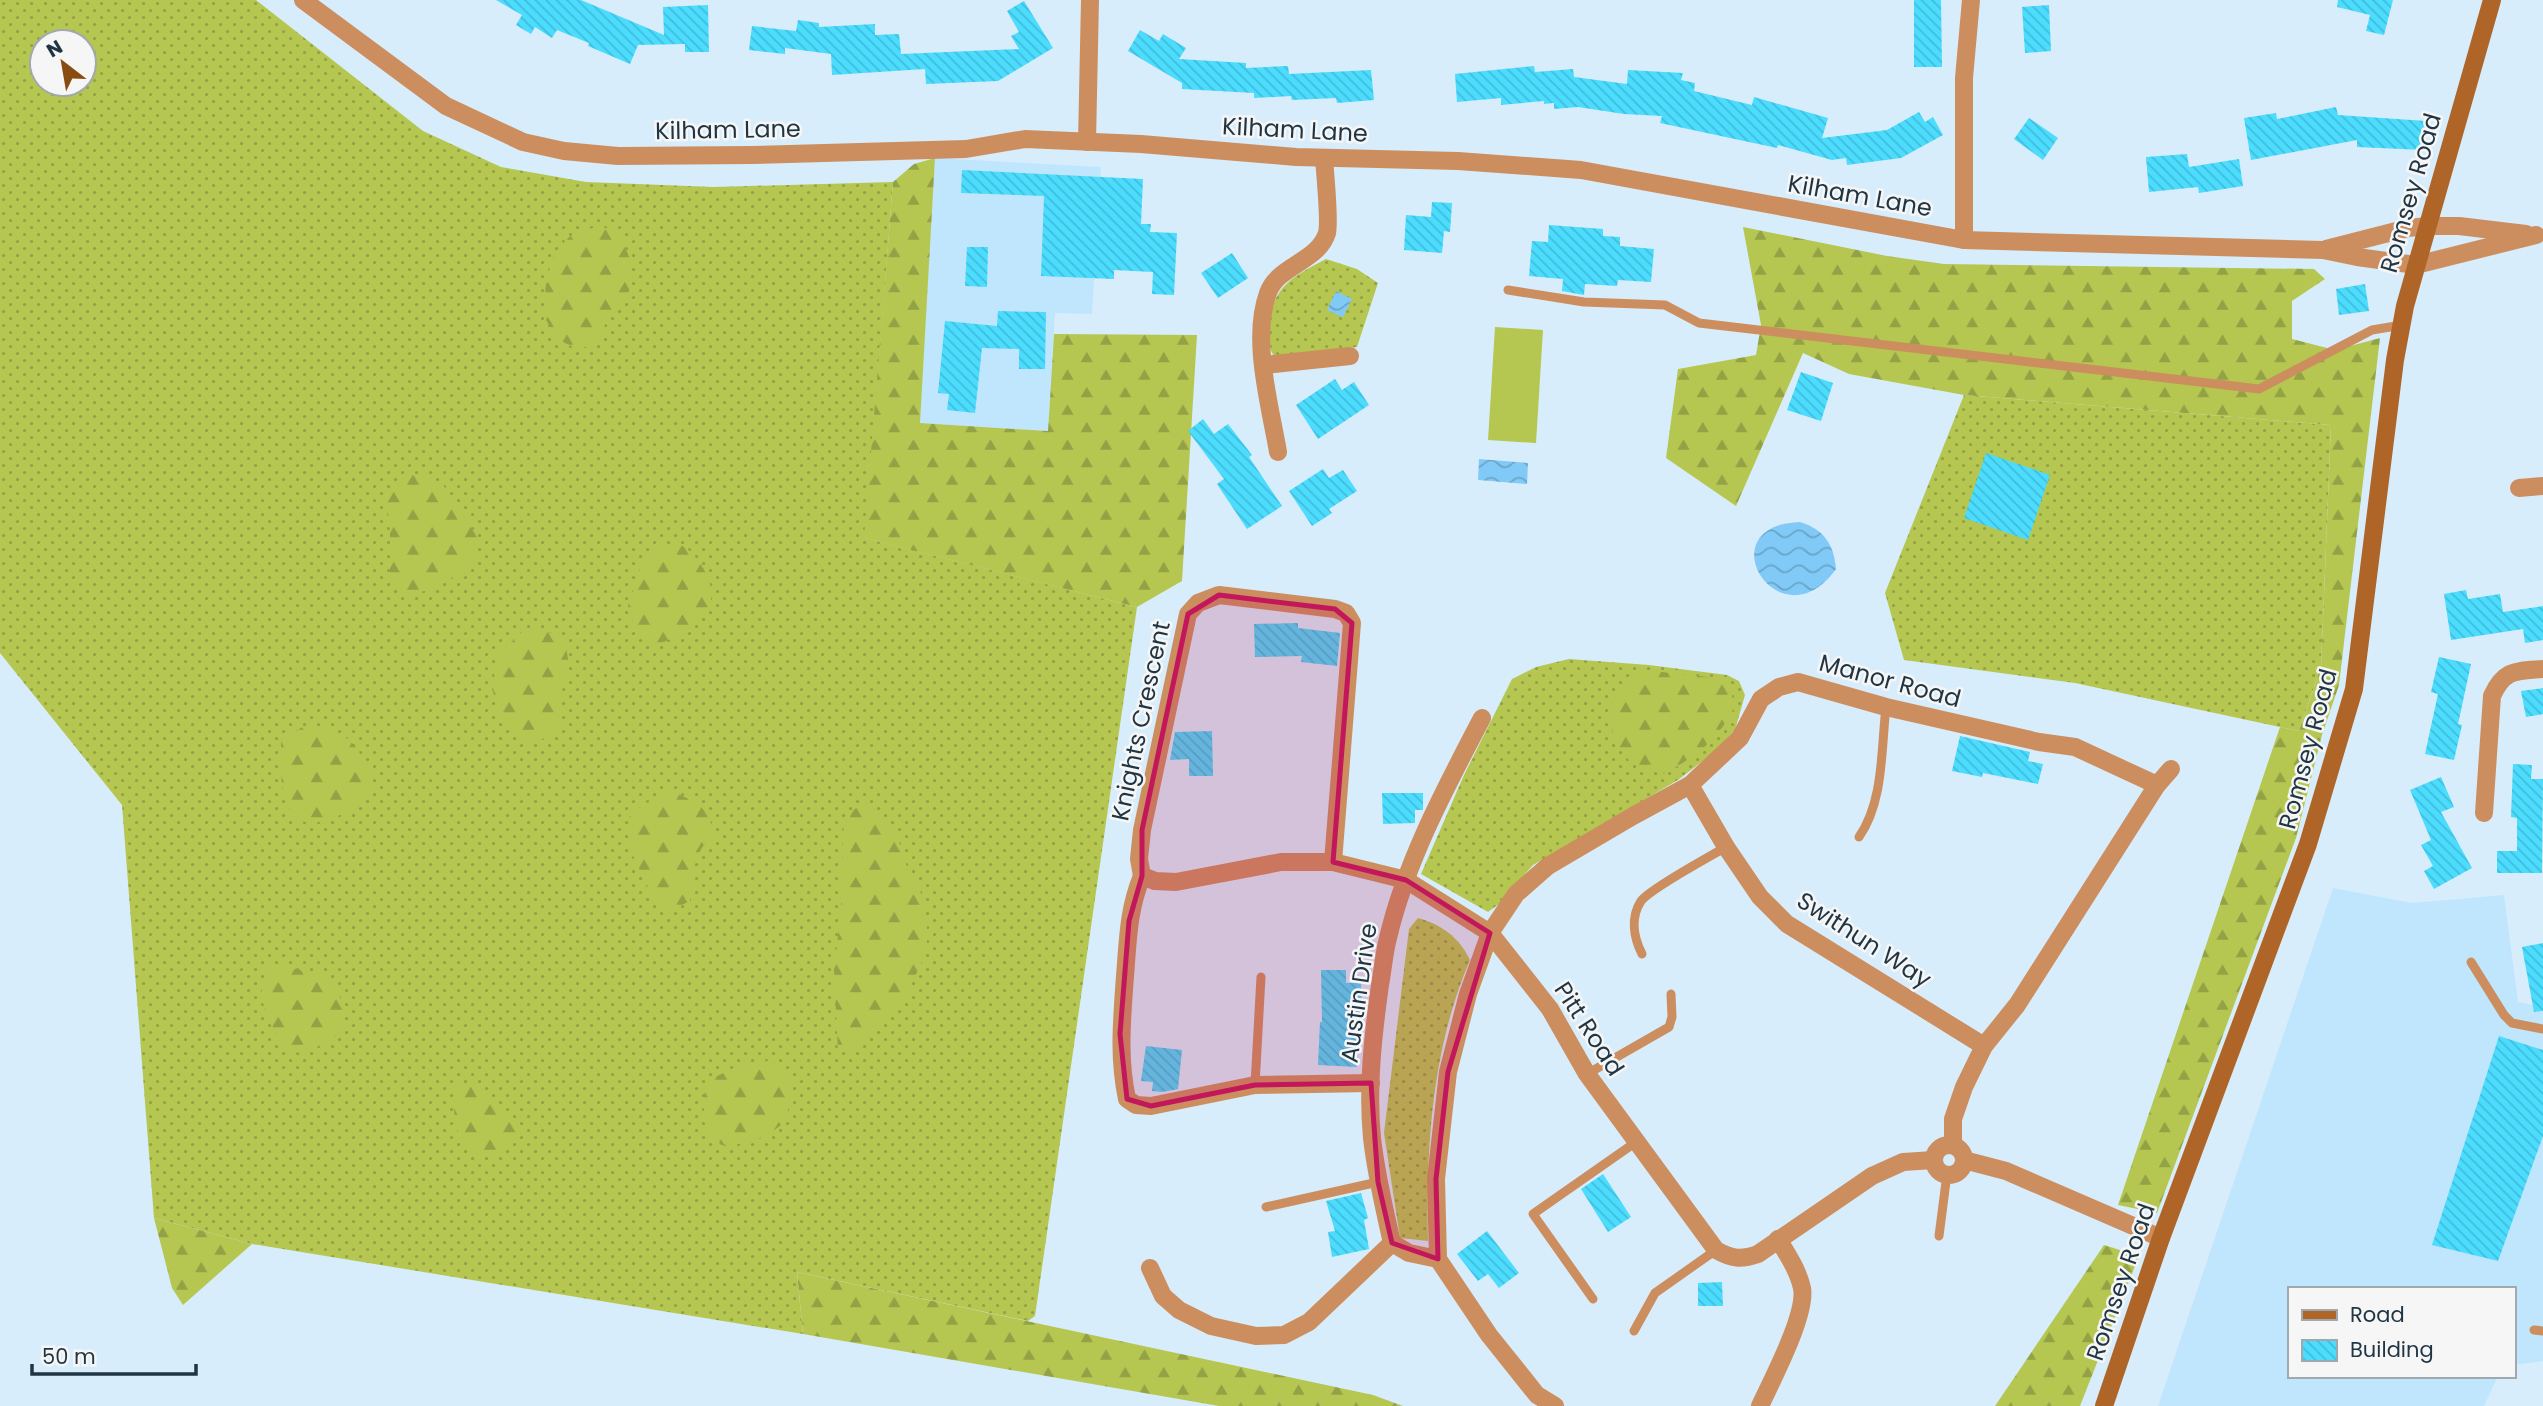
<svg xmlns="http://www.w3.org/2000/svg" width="2543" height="1406" viewBox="0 0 2543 1406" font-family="Poppins,sans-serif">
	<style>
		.built { fill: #c0e6fe }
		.grass { fill: url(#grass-dots); fill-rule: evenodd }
		.forest { fill: url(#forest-firs) }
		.park { fill: #b6c751 }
		.water { fill: url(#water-waves) }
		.building { fill: url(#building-back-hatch) }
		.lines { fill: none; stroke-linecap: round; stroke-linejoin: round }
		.service { stroke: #cd8e5f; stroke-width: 9 }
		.minor { stroke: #cd8e5f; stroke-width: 18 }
		.tertiary { stroke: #cd8e5f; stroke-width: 18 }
		.secondary { stroke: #af6527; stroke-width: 18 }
		.marked { fill: #c2185b; fill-opacity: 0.2; stroke: #c2185b; stroke-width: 5; stroke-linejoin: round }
		.labels { text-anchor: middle; stroke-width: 5; stroke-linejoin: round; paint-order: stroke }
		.street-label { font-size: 24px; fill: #1f3544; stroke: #f6f6f6 }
	</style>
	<defs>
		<pattern id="grass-dots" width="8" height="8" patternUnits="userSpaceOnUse" patternTransform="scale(1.75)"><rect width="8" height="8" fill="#b6c751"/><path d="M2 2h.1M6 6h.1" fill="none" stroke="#93a245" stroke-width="1.8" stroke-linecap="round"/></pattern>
		<pattern id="forest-firs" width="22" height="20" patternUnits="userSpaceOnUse" patternTransform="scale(1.75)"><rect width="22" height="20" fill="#b6c751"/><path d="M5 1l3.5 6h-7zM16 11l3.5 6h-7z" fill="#93a245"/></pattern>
		<pattern id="water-waves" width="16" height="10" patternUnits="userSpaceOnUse" patternTransform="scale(1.75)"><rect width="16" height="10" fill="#81caf7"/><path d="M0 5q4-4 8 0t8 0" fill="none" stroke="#69a5ca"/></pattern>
		<pattern id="building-back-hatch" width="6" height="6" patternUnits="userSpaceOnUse" patternTransform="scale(1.75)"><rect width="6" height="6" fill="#4bdcfe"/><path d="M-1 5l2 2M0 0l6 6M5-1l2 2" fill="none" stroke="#41bddb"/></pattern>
	</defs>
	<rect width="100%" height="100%" fill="#d7edfb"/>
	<g class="built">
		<path d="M935 158 1101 167 1092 314 1055 313 1048 431 919 423Z"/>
		<path d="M2333 888 2412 903 2504 895 2518 1002 2543 1007V1361L2513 1365V1289H2289V1376H2498L2484 1406H2158Z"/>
	</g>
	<g class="grass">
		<path d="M0 0H256L423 131 501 167 586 182 714 187 893 182 865 538 1137 607 1035 1316 1028 1321 797 1272 803 1334 252 1244 154 1218 122 805 0 653ZM42 42H84V84H42Z"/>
		<path d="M1326 259 1357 269 1378 283 1357 347 1274 356C1268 348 1270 340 1270 330 1270 287 1292 277 1326 259Z"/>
		<path d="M1964 395 2331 425 2321 667 2299 731 2075 683 1904 660 1885 593Z"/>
		<path d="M1569 659 1649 665 1727 675 1739 681 1745 695 1735 730 1713 753 1678 780 1533 865 1499 904 1488 912 1421 874 1464 775 1512 679 1536 667Z"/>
		<path d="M1418 918C1441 924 1460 938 1470 960 1432 1048 1426 1146 1428 1241L1400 1238 1384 1133 1409 929Z"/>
	</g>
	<g class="forest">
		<path d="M935 158 920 423 1048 431 1054 334 1197 335 1182 581 1137 607 864 538 893 182 914 164Z"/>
		<path d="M598 227 616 229C626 246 639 273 628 293 624 300 615 306 611 314 597 337 605 337 579 350L559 340 544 317 546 281 554 254 565 241 575 232Z"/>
		<path d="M1743 227 1887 256 1944 264 2314 269 2325 279 2292 301V339L2335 350 2380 338 2339 685 2322 735 2296 838 2157 1213 2118 1205 2280 727 2299 731 2321 667 2331 425 1964 395 1849 374 1803 353 1736 506 1666 458 1678 369 1756 355 1761 325Z"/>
		<path d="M412 475 430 478 442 483 477 536 478 554C458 576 435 595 403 593L390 580V532L386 493 394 483Z"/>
		<path d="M663 545C670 545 678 543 684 547 699 556 717 586 710 603 699 628 678 637 655 645L637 635 628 606 641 566Z"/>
		<path d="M530 629 547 631 565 641 569 665 560 698 559 730 539 741 523 740 502 722 493 692 496 657 522 632Z"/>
		<path d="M1643 670 1727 679 1735 706C1718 740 1696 757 1663 774L1631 763 1615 742 1608 712 1619 689Z"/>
		<path d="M304 726C348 729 357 742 373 781 371 785 370 792 367 796 354 811 311 835 294 815 278 797 281 764 281 741Z"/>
		<path d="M671 791C696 802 710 806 714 836 692 851 693 875 690 901L671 910 654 900 629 847V817L643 805Z"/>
		<path d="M866 804 883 818 899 841 908 870 921 893 927 928V951L899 1010 872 1027 856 1050 838 1052 834 970 841 908 843 831 850 811Z"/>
		<path d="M269 967H288L328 977C360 1021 343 1043 295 1053L280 1043 264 1008 261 983Z"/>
		<path d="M767 1061C802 1064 791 1098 785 1122 762 1140 750 1145 721 1145L705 1126 703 1096 713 1078 740 1065Z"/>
		<path d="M473 1083 511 1118 519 1135C509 1149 498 1153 482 1158 477 1155 470 1152 467 1148 453 1131 452 1105 456 1085Z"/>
		<path d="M154 1218 252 1244 183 1305 172 1288Z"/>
		<path d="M2104 1245 2139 1256 2080 1406H1995Z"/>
		<path d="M797 1272 1373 1395 1403 1406H1219L803 1334Z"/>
	</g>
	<path class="park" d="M1495 327 1543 330 1536 443 1488 440Z"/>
	<g class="water">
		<path d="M1336 291 1352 299 1343 317 1327 310Z"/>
		<path d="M1479 459 1528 463 1527 484 1478 480Z"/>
		<path d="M1800 522C1824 529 1834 545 1836 569 1780 647 1704 526 1800 522Z"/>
	</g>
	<g class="building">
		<path d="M496 0H581L664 35 663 7 708 5 709 52H685V44L638 45 630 64 588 46 589 43 557 30 552 38 535 27 531 34 516 25 522 15Z"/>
		<path d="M1914 0H1941L1942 67H1914Z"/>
		<path d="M2338 0H2393L2384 35 2366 31 2370 15 2337 7Z"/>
		<path d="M1024 1 1053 48 998 81 926 84 925 69 832 75 831 54 785 48V54L749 50 752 26 796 31 798 20 819 23V27L875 24V35L899 34 901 54 1019 49 1011 36 1019 32 1007 11Z"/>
		<path d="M2049 5 2051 51 2025 53 2022 7Z"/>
		<path d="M1140 30 1159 41 1163 34 1186 48 1179 59 1246 63V68L1288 66 1289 74 1371 70 1374 100 1337 103 1336 98 1292 100 1291 96 1254 98V93L1182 89V83L1128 51Z"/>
		<path d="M1534 66 1535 72 1573 69 1574 77 1627 84 1628 70 1683 73 1681 80 1695 83 1694 91 1752 105 1754 97 1828 118 1822 138 1887 130 1919 112 1925 122 1933 117 1943 135 1901 158 1847 165 1846 158 1832 160 1778 145 1777 148 1660 123 1662 116 1624 114 1578 107 1554 109V103L1544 104V101L1501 105V98L1457 102 1455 74Z"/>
		<path d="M2336 107 2338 115 2426 121 2424 150 2357 147V140L2251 160 2244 118 2276 113 2277 119Z"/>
		<path d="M2029 118 2058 138 2043 160 2014 139Z"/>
		<path d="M2187 154 2189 167 2239 159 2243 186 2199 193 2198 187 2149 192 2146 157Z"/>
		<path d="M962 170 1143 179 1141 224H1151L1150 232 1177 233 1174 295 1152 294 1153 272 1114 270V279L1041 276 1044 196 961 193Z"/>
		<path d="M1432 202 1452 203 1450 232 1444 231 1442 253 1404 250 1406 215 1431 217Z"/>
		<path d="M1549 225 1603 229V236L1620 237V246L1654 249 1651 282 1618 280 1617 286 1585 284 1584 295 1562 291 1563 279 1529 276 1532 241 1548 242Z"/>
		<path d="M967 247H988L987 287 965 286Z"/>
		<path d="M1232 253 1248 278 1218 298 1201 273Z"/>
		<path d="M2365 284 2369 311 2339 315 2336 289Z"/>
		<path d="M998 311 1046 312 1045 369H1019V349L982 348 975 413 947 410 949 394 938 393 945 321 997 326Z"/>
		<path d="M1801 372 1833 383 1821 421 1787 410Z"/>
		<path d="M1335 379 1342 390 1354 382 1369 405 1318 439 1296 405Z"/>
		<path d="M1203 419 1214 434 1228 424 1252 455 1249 457 1282 506 1247 529 1217 484 1224 479 1188 431Z"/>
		<path d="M1986 453 2050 475 2028 540 1964 518Z"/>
		<path d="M1323 469 1329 478 1343 470 1357 491 1329 509 1332 513 1312 526 1289 491Z"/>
		<path d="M2466 590 2468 599 2500 594 2503 612 2543 606V640L2525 643 2523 629 2451 640 2444 594Z"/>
		<path d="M1298 623V628L1340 633 1337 666 1301 662 1302 656 1255 657 1254 624Z"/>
		<path d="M2439 657 2471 664 2458 724 2462 725 2454 760 2425 754 2438 694 2431 692Z"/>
		<path d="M2543 688V714L2526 717 2521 691Z"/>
		<path d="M1212 731 1213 776H1189V759L1170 760 1175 732Z"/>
		<path d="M1960 736 2030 752 2028 761 2043 764 2038 784 1983 773 1982 777 1952 771Z"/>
		<path d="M2513 764 2532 765 2531 779H2543L2542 873H2497V851H2517V818L2511 817Z"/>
		<path d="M2441 777 2454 807 2441 812 2472 868 2434 889 2424 871 2433 866 2421 845 2431 840 2410 790Z"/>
		<path d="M1382 793H1423V810H1415V823L1383 824Z"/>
		<path d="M2543 943V1011L2534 1012 2522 947Z"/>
		<path d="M1321 970H1346V983H1361L1362 1015H1358L1357 1067 1318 1065 1320 1022H1322Z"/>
		<path d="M2499 1036 2543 1050V1136L2498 1261 2432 1245Z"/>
		<path d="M1146 1046 1182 1050 1178 1089 1162 1092 1152 1091 1153 1082 1141 1081Z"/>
		<path d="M1603 1174 1631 1217 1608 1232 1581 1189Z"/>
		<path d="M1361 1193 1368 1218 1364 1220 1369 1249 1332 1257 1328 1232 1335 1231 1326 1201Z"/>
		<path d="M1487 1231 1519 1273 1499 1288 1488 1274 1478 1281 1457 1254Z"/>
		<path d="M1722 1282 1723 1306H1698V1283Z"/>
	</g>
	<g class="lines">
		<g class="service">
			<path d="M1508 290 1584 302 1665 305 1699 323 2259 389 2372 330 2402 325"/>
			<path d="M1859 837C1884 801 1881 749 1886 707"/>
			<path d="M1642 954C1634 938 1630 918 1641 901 1651 888 1709 857 1726 847"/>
			<path d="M2471 962 2504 1015 2512 1023 2543 1029"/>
			<path d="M1587 1074 1669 1027 1672 1017 1671 994"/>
			<path d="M1255 1085 1261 977"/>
			<path d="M1266 1207 1378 1182"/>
			<path d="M1939 1236 1947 1174"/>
			<path d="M1593 1299 1533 1214 1636 1142"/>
			<path d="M2534 1330 2543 1331"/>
			<path d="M1634 1331 1655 1293 1716 1250"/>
		</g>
		<g class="minor">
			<path d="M303 0 446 106 523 142 564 151 618 156 752 155 966 149 1025 139 1141 144 1296 157 1458 161 1581 170 1964 240 2323 250 2357 257 2416 265"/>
			<path d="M1087 142 1090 0"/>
			<path d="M1964 240V78L1971 0"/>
			<path d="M2326 249 2408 228 2428 226"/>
			<path d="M1264 365 1350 356"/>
			<path d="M1278 452C1270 405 1251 339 1268 293 1278 265 1318 262 1327 233 1330 221 1325 173 1324 158"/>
			<path d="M2519 488 2543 486"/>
			<path d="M1690 785 1726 847 1760 897 1787 924 1984 1046"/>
			<path d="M2484 813 2492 696C2504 669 2516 671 2543 669"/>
			<path d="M1142 876 1155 881 1176 882 1281 862H1333L1406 880 1490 933 1550 1009 1587 1074 1716 1250C1732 1259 1741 1260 1758 1254L1872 1176 1903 1162 1934 1160"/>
			<path d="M1142 876 1139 859 1142 830 1188 614 1198 603 1219 595 1335 609 1346 613 1352 623 1333 862"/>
			<path d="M1142 876C1128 910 1128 940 1125 976 1122 1019 1118 1057 1127 1099L1136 1105 1151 1106 1255 1085 1371 1083"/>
			<path d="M1953 1145V1119L1964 1087 1984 1046 2017 1005 2157 785 2171 769"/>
			<circle cx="1949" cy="1160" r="15"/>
			<path d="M1964 1160 2006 1171 2161 1238"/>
			<path d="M1438 1259 1409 1253 1392 1243C1384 1208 1376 1174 1372 1138 1367 1088 1373 1035 1380 985 1383 969 1384 953 1388 938 1406 861 1446 787 1482 718"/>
			<path d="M1150 1268 1163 1296 1179 1310 1211 1326 1256 1336 1284 1335 1309 1322 1392 1243"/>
			<path d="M1555 1406 1537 1395 1489 1335 1438 1259 1436 1179 1448 1072 1468 994 1490 933 1516 894 1548 866 1633 816 1690 785 1740 738 1761 699 1779 687 1798 682 1886 707 2039 742 2075 747 2157 785"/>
			<path d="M1760 1406C1772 1380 1807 1314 1802 1288 1798 1270 1787 1254 1778 1239"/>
		</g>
		<g class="tertiary">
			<path d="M2428 226H2459L2526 234"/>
			<path d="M2416 265 2536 235"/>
		</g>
		<path class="secondary" d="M2104 1406 2161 1238 2308 844 2354 689 2395 360 2405 306 2492 0"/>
	</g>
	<path class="marked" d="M1219 595 1335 609 1352 623 1333 862 1406 880 1490 933 1448 1072 1436 1179 1438 1259 1392 1243 1378 1182 1371 1083 1255 1085 1151 1106 1127 1099 1120 1034 1129 921 1142 876V830L1188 614Z"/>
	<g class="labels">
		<g class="street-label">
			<text transform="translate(728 130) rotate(-1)" y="8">Kilham Lane</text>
			<text transform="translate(1295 130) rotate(3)" y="8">Kilham Lane</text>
			<text transform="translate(2411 193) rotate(-74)" y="8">Romsey Road</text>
			<text transform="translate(1860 196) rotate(10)" y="8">Kilham Lane</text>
			<text transform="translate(1890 681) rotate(15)" y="8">Manor Road</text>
			<text transform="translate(1141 721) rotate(-78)" y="8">Knights Crescent</text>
			<text transform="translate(2308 749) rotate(-75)" y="8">Romsey Road</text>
			<text transform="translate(1864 940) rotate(33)" y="8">Swithun Way</text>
			<text transform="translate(1359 993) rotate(-82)" y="8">Austin Drive</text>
			<text transform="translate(1589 1029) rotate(57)" y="8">Pitt Road</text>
			<text transform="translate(2121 1282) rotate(-71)" y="8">Romsey Road</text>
		</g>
	</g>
	<rect x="2288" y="1287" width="228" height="91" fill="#f6f6f6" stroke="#a0a9af" stroke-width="2"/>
	<rect x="2302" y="1310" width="35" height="10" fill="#af6527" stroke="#a0a9af" stroke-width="2"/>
	<text x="2350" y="1322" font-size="21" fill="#1f3544">Road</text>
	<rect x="2302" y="1340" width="35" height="21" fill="url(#building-back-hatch)" stroke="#a0a9af" stroke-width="2"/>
	<text x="2350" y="1357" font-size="21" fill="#1f3544">Building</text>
	<g transform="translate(63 63) rotate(329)"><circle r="33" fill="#f6f6f6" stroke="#a0a9af" stroke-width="2"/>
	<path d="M0-5L12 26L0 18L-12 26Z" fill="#8a4b10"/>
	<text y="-10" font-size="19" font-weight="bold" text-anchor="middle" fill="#1f3544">N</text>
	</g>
	<path d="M32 1364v10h164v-10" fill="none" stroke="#1f3544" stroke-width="3.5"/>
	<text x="42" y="1364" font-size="21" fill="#1f3544" stroke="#f6f6f6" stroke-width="5" paint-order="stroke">50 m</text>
</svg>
